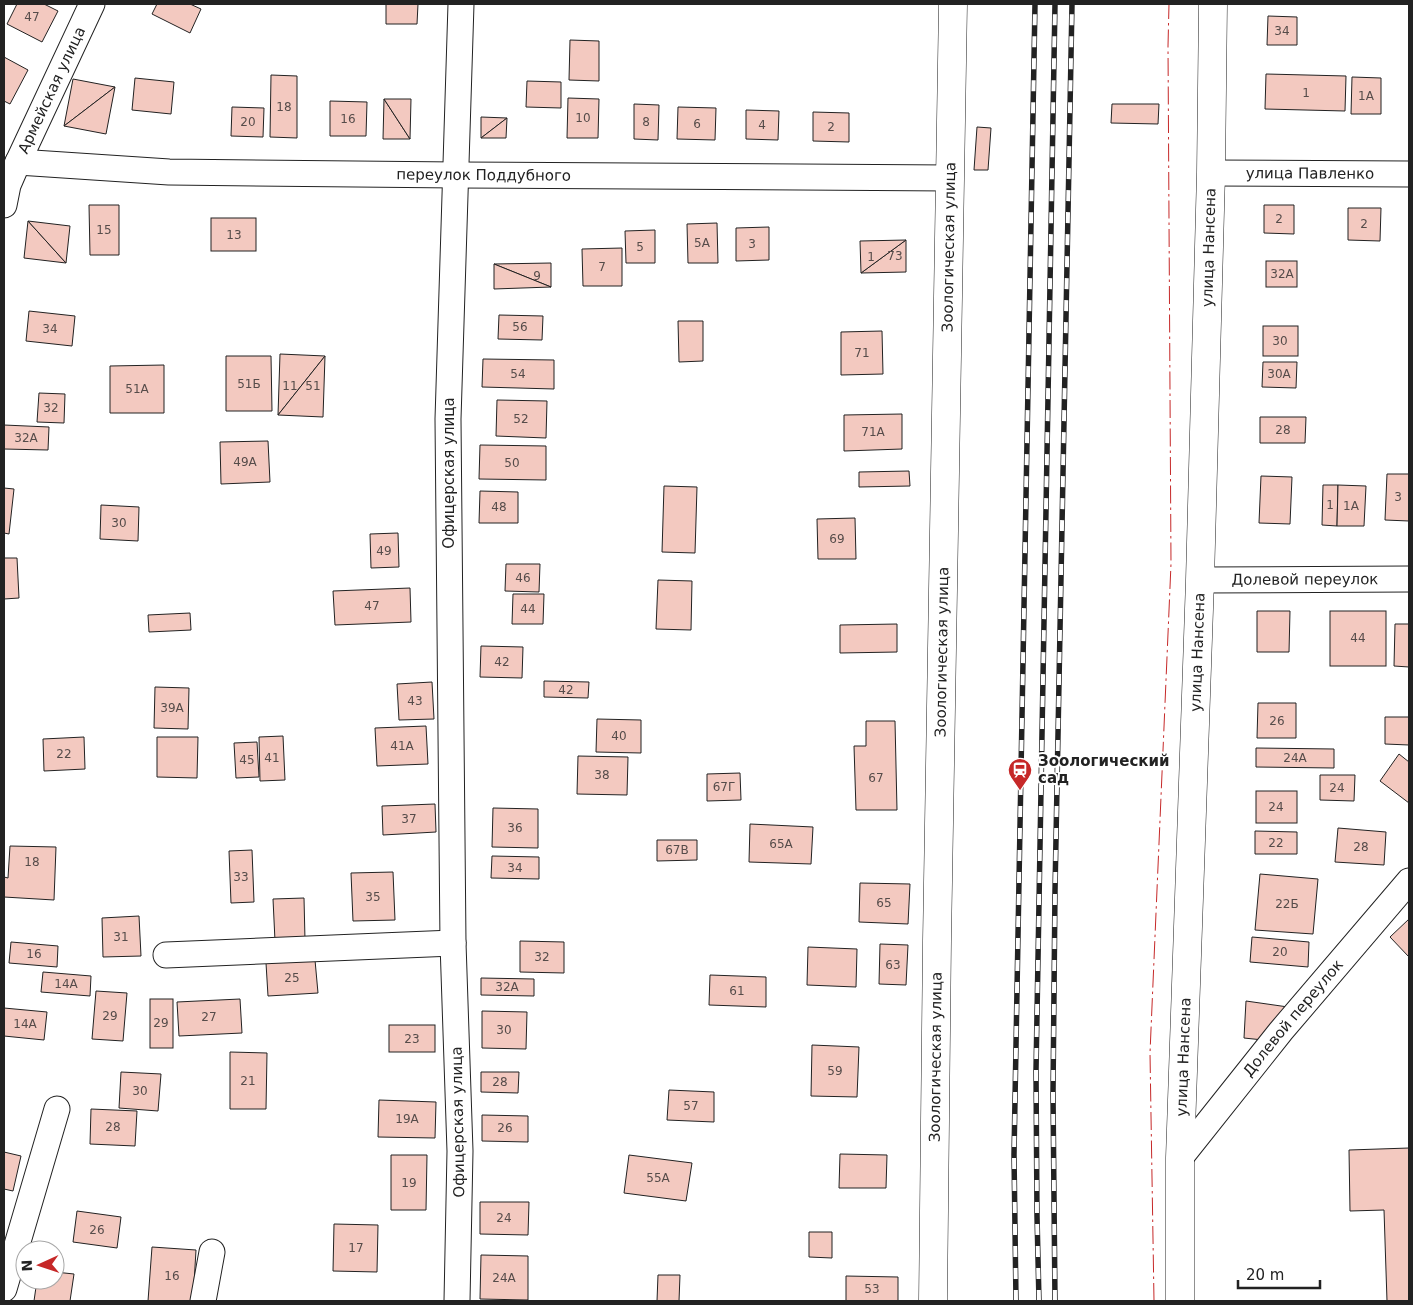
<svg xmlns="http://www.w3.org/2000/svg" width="1413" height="1305" viewBox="0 0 1413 1305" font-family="'DejaVu Sans',sans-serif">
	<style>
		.building { fill: #f3c9c0; stroke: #222 }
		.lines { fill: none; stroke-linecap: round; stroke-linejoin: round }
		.minor-casing { stroke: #222; stroke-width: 27 }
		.secondary-casing { stroke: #222; stroke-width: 29 }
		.primary-casing { stroke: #222; stroke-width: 29 }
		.minor { stroke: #fff; stroke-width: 25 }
		.secondary { stroke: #fff; stroke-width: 28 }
		.primary { stroke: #fff; stroke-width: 28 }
		.rail-casing { stroke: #222; stroke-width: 5.5 }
		.rail { stroke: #fff; stroke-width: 4; stroke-dasharray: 11; stroke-linecap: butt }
		.power { stroke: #c62828; stroke-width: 1; stroke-dasharray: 18 4 2.5 4; stroke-linecap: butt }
		.labels { text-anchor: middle; stroke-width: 4; stroke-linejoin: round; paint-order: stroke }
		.number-label { font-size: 12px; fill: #564c4a }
		.street-label { font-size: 15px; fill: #222; stroke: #fff }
		.poi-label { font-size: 15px; font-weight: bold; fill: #222; stroke: #fff; text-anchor: start }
	</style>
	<rect width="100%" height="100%" fill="#fff"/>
	<g class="building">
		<path d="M17 4H44L58 11 42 42 7 24Z"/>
		<path d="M157 4H190L201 9 190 33 152 14Z"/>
		<path d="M386 4H418L417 24H386Z"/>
		<path d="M1268 16 1297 17V45H1267Z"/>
		<path d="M570 40 599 41V81L569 80Z"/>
		<path d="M4 57 28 70 10 104 4 101Z"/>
		<path d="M1266 74 1346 76 1345 111 1265 109Z"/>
		<path d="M271 75 297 76V138L270 137Z"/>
		<path d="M1352 77 1381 78V114H1351Z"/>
		<path d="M135 78 174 82 171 114 132 110Z"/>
		<path d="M73 79 115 87 64 126Z"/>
		<path d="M527 81 561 82V108L526 107Z"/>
		<path d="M115 87 106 134 64 126Z"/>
		<path d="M568 98 599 99 598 138H567Z"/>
		<path d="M384 99 410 139H383Z"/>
		<path d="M384 99H411L410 139Z"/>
		<path d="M330 101 367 102 366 136H330Z"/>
		<path d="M634 104 659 105 658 140 634 139Z"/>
		<path d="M1112 104H1159L1158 124 1111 123Z"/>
		<path d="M232 107 264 108 263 137 231 136Z"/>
		<path d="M678 107 716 108 715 140 677 139Z"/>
		<path d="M746 110 779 111 778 140 746 139Z"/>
		<path d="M813 112 849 113V142L813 141Z"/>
		<path d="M481 117 507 118 481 138Z"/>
		<path d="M507 118 506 138H481Z"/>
		<path d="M977 127 991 128 988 170H974Z"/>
		<path d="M89 205H119V255H90Z"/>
		<path d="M1264 205H1294V234L1264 233Z"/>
		<path d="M1348 208H1381L1380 241 1348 240Z"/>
		<rect x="211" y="218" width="45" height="33"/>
		<path d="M28 221 66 263 24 258Z"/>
		<path d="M28 221 70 226 66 263Z"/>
		<path d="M717 223 718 263H688L687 224Z"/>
		<path d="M769 227V260L736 261V228Z"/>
		<path d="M655 230V263H626L625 231Z"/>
		<path d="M906 240V272L861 273Z"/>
		<path d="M906 240 861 273 860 241Z"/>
		<path d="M622 248V286H583L582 249Z"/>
		<rect x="1266" y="261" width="31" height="26"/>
		<path d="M551 263V287L494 264Z"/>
		<path d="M494 264 551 287 494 289Z"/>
		<path d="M29 311 75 316 72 346 26 341Z"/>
		<path d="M499 315 543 316 542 340 498 339Z"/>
		<path d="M678 321H703V361L679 362Z"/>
		<rect x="1263" y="326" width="35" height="30"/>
		<path d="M882 331 883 374 841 375V332Z"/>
		<path d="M280 354 325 356 278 415Z"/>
		<path d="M226 356H271L272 411H226Z"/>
		<path d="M325 356 323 417 278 415Z"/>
		<path d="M483 359 554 360V389L482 387Z"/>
		<path d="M1263 362H1297L1296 388 1262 387Z"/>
		<path d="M164 365V413H110V366Z"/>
		<path d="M39 393 65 394 64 423 37 422Z"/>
		<path d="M497 400 547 401 546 438 496 436Z"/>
		<path d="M902 414V449L844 451V415Z"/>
		<path d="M1260 417H1306L1305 443H1260Z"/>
		<path d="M4 425 49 427 48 450 4 449Z"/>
		<path d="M268 441 270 482 221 484 220 442Z"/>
		<path d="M480 445 546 446V480L479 479Z"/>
		<path d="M909 471 910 486 859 487V472Z"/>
		<path d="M1387 474H1409V521L1385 520Z"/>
		<path d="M1261 476 1292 477 1290 524 1259 523Z"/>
		<path d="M1323 485H1338L1337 526 1322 525Z"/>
		<path d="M1338 485 1366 486 1364 526H1337Z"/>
		<path d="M664 486 697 487 695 553 662 552Z"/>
		<path d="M4 488 14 489 9 534 4 533Z"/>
		<path d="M480 491 518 492V523H479Z"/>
		<path d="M101 505 139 507 138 541 100 539Z"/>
		<path d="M855 518 856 559H818L817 519Z"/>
		<path d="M398 533 399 567 371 568 370 534Z"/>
		<path d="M4 558H17L19 598 4 599Z"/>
		<path d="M506 564H540L539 592 505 591Z"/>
		<path d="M658 580 692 581 691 630 656 629Z"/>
		<path d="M410 588 411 622 335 625 333 591Z"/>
		<path d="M513 594H544L543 624H512Z"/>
		<path d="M1257 611H1290L1289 652H1257Z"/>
		<rect x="1330" y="611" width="56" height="55"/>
		<path d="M190 613 191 630 149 632 148 615Z"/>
		<path d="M897 624V652L840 653V625Z"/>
		<path d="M1395 624H1409V667L1394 666Z"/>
		<path d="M481 646 523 647 522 678 480 677Z"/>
		<path d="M544 681 589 682 588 698 544 697Z"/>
		<path d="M432 682 434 719 399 720 397 684Z"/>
		<path d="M155 687 189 688 188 729 154 728Z"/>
		<path d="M1258 703H1296V738H1257Z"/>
		<path d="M1385 717H1409V745L1385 744Z"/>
		<path d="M597 719 641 720V753L596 752Z"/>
		<path d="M866 721H895L897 810H856L854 746H866Z"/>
		<path d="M426 726 428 764 377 766 375 728Z"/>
		<path d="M283 736 285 780 260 781 259 737Z"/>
		<path d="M84 737 85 769 44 771 43 739Z"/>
		<path d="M157 737H198L197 778 157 777Z"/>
		<path d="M257 742 259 777 236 778 234 743Z"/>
		<path d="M1256 748 1334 749V768L1256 767Z"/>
		<path d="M1399 754 1409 762V803L1380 781Z"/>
		<path d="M578 756 628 757 627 795 577 794Z"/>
		<path d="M740 773 741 800 707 801V774Z"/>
		<path d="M1320 775H1355L1354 801 1320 800Z"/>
		<rect x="1256" y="791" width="41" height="32"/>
		<path d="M435 804 436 832 383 835 382 806Z"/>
		<path d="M493 808 538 809V848L492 847Z"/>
		<path d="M750 824 813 827 811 864 749 862Z"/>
		<path d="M1338 828 1386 832 1384 865 1335 862Z"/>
		<path d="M1255 831 1297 832V854H1255Z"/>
		<path d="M657 840H697V860L657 861Z"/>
		<path d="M10 846 56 847 54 900 4 897V877L8 878Z"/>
		<path d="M252 850 254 902 231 903 229 851Z"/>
		<path d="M492 856 539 857V879L491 878Z"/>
		<path d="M393 872 395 920 353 921 351 873Z"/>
		<path d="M1260 874 1318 879 1313 934 1255 930Z"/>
		<path d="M860 883 910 884 908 924 859 922Z"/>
		<path d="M304 898 305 940 275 941 273 899Z"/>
		<path d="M139 916 141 956 103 957 102 918Z"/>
		<path d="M1409 919V957L1390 937Z"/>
		<path d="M1252 937 1309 942 1308 967 1250 962Z"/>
		<path d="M520 941 564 942V973L520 972Z"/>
		<path d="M11 942 58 946 57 967 9 963Z"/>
		<path d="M880 944 908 945 906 985 879 984Z"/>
		<path d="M808 947 857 949 856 987 807 985Z"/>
		<path d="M315 960 318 993 268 996 266 963Z"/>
		<path d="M43 972 91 976 90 996 41 992Z"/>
		<path d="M710 975 766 977V1007L709 1005Z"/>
		<path d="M481 978 534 979V996L481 995Z"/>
		<path d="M96 991 127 993 123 1041 92 1039Z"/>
		<rect x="150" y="999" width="23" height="49"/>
		<path d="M240 999 242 1033 179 1036 177 1002Z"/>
		<path d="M1246 1001 1288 1007 1263 1040 1244 1038Z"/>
		<path d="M4 1008 47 1012 44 1040 4 1036Z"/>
		<path d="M482 1011 527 1012 526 1049 482 1048Z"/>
		<rect x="389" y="1025" width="46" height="27"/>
		<path d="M812 1045 859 1047 857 1097 811 1096Z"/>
		<path d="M230 1052 267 1053 266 1109H230Z"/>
		<path d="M121 1072 161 1074 158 1111 119 1108Z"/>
		<path d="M481 1072H519L518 1093 481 1092Z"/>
		<path d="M669 1090 714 1092V1122L667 1120Z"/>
		<path d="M379 1100 436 1102 435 1138 378 1137Z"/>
		<path d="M91 1109 137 1111 135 1146 90 1144Z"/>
		<path d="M482 1115 528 1116V1142L482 1141Z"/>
		<path d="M1409 1148V1301H1387L1384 1210 1350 1211 1349 1150Z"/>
		<path d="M4 1152 21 1156 13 1191 4 1189Z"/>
		<path d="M840 1154 887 1155 886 1188H839Z"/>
		<path d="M391 1155H427L426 1210H391Z"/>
		<path d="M629 1155 692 1163 686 1201 624 1193Z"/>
		<path d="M480 1202H529L528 1235 480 1234Z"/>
		<path d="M77 1211 121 1217 117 1248 73 1242Z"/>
		<path d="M334 1224 378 1225 377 1272 333 1271Z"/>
		<path d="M809 1232H832V1258L809 1257Z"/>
		<path d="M152 1247 196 1250 193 1301H148Z"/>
		<path d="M481 1255 528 1256V1300L480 1299Z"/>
		<path d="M55 1272 74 1274 70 1301H34L37 1280H55Z"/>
		<path d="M658 1275H680L679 1301H657Z"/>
		<path d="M846 1276 898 1277V1301H846Z"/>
	</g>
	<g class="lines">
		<g class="minor-casing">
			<g id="minor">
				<path id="s1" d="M18 162 169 172 457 175 950 178"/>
				<path id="s2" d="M1211 173 1409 174"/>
				<path id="s3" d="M4 205 8 185 18 162 92 4"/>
				<path id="s4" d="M1200 580 1409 579"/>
				<path d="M166 955 453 943"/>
				<path id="s5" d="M1180 1158 1281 1031 1409 881"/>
				<path d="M4 1289 57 1109"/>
				<path d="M203 1301 212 1252"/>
				<path d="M457 1301 460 1151 453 943 448 419 461 4"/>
			</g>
		</g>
		<g class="secondary-casing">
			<g id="secondary">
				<path id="s6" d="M1180 1301V1158L1200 580 1211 173 1213 4"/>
			</g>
		</g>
		<g class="primary-casing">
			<g id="primary">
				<path id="s7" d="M933 1301 937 941 953 4"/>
			</g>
		</g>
		<use href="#minor" class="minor"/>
		<use href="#secondary" class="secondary"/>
		<use href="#primary" class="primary"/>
		<g class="rail-casing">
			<g id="rail">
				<path d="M1016 1301 1014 1155 1035 4"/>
				<path d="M1039 1301 1037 1216 1036 1071 1055 4"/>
				<path d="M1055 1301 1053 1094 1055 891 1072 4"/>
			</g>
		</g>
		<use href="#rail" class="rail"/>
		<path class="power" d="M1154 1301 1150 1053 1171 564 1168 46 1169 4"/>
	</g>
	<defs>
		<g id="station-pin" transform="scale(1.25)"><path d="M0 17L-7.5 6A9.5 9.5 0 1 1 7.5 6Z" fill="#c62828" stroke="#fff"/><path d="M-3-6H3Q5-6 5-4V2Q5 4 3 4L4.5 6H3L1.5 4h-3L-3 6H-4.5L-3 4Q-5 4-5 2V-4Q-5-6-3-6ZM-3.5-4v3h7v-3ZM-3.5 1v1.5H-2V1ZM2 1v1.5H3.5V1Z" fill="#fff"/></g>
	</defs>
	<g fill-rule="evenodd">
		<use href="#station-pin" x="1020" y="770"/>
	</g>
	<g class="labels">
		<g class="number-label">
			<text x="32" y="21">47</text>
			<text x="1282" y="35">34</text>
			<text x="1306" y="97">1</text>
			<text x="1366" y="100">1А</text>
			<text x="284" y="111">18</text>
			<text x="583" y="122">10</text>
			<text x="348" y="123">16</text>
			<text x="248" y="126">20</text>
			<text x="646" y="126">8</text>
			<text x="697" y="128">6</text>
			<text x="762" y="129">4</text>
			<text x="831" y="131">2</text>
			<text x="1279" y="223">2</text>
			<text x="1364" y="228">2</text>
			<text x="104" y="234">15</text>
			<text x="234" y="239">13</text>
			<text x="702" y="247">5А</text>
			<text x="752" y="248">3</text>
			<text x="640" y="251">5</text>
			<text x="895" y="260">73</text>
			<text x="871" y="261">1</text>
			<text x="602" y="271">7</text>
			<text x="1282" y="278">32А</text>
			<text x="537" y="280">9</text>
			<text x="520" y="331">56</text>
			<text x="50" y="333">34</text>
			<text x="1280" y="345">30</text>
			<text x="862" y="357">71</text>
			<text x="518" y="378">54</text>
			<text x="1279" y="378">30А</text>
			<text x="249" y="388">51Б</text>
			<text x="290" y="390">11</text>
			<text x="313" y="390">51</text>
			<text x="137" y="393">51А</text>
			<text x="51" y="412">32</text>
			<text x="521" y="423">52</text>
			<text x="1283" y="434">28</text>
			<text x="873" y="436">71А</text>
			<text x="26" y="442">32А</text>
			<text x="245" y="466">49А</text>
			<text x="512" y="467">50</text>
			<text x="1398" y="501">3</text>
			<text x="1330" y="509">1</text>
			<text x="1351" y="510">1А</text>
			<text x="499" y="511">48</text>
			<text x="119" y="527">30</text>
			<text x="837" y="543">69</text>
			<text x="384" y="555">49</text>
			<text x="523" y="582">46</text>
			<text x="372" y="610">47</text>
			<text x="528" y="613">44</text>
			<text x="1358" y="642">44</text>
			<text x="502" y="666">42</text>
			<text x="566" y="694">42</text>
			<text x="415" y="705">43</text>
			<text x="172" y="712">39А</text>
			<text x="1277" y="725">26</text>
			<text x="619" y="740">40</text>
			<text x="402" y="750">41А</text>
			<text x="64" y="758">22</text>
			<text x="272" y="762">41</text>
			<text x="1295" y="762">24А</text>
			<text x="247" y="764">45</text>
			<text x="602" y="779">38</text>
			<text x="876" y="782">67</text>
			<text x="724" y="791">67Г</text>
			<text x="1337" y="792">24</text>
			<text x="1276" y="811">24</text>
			<text x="409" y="823">37</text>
			<text x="515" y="832">36</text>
			<text x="1276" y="847">22</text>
			<text x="781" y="848">65А</text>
			<text x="1361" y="851">28</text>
			<text x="677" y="854">67В</text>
			<text x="32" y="866">18</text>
			<text x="515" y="872">34</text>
			<text x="241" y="881">33</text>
			<text x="373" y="901">35</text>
			<text x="884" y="907">65</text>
			<text x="1287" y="908">22Б</text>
			<text x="121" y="941">31</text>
			<text x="1280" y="956">20</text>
			<text x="34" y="958">16</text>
			<text x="542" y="961">32</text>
			<text x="893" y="969">63</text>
			<text x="292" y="982">25</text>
			<text x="66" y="988">14А</text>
			<text x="507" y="991">32А</text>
			<text x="737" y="995">61</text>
			<text x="110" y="1020">29</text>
			<text x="209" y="1021">27</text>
			<text x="161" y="1027">29</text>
			<text x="25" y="1028">14А</text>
			<text x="504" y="1034">30</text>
			<text x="412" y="1043">23</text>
			<text x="835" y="1075">59</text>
			<text x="248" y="1085">21</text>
			<text x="500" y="1086">28</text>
			<text x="140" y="1095">30</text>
			<text x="691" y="1110">57</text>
			<text x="407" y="1123">19А</text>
			<text x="113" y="1131">28</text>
			<text x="505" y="1132">26</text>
			<text x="658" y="1182">55А</text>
			<text x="409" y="1187">19</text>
			<text x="504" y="1222">24</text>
			<text x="97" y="1234">26</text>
			<text x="356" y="1252">17</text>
			<text x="172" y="1280">16</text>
			<text x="504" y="1282">24А</text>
			<text x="872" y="1293">53</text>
		</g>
		<g class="street-label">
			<text dy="5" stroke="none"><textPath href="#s3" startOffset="125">Армейская улица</textPath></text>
			<text dy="5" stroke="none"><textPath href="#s2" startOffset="99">улица Павленко</textPath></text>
			<text dy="5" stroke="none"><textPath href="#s1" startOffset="466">переулок Поддубного</textPath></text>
			<text dy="5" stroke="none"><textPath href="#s7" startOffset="1054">Зоологическая улица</textPath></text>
			<text dy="5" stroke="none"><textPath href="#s6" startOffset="1054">улица Нансена</textPath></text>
			<text transform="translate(449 473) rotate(-90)" y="5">Офицерская улица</text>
			<text dy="5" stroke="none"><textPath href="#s4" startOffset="105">Долевой переулок</textPath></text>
			<text dy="5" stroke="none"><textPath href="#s7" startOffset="649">Зоологическая улица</textPath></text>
			<text dy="5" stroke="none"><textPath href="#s6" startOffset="649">улица Нансена</textPath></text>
			<text dy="5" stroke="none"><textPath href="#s5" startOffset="180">Долевой переулок</textPath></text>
			<text dy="5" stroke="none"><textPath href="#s7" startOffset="244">Зоологическая улица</textPath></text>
			<text dy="5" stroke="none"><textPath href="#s6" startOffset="244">улица Нансена</textPath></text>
			<text transform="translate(458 1122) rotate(-91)" y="5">Офицерская улица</text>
		</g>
		<g class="poi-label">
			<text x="1038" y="766">Зоологический<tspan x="1038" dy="17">сад</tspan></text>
		</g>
	</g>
	<rect width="1413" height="1305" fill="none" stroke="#222222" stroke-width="10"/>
	<g transform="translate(40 1265) rotate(267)"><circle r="24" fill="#ffffff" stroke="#a7a7a7"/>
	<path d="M0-4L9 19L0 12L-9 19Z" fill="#c62828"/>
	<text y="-8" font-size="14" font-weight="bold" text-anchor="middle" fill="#222222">N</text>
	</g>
	<path d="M1238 1280v8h82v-8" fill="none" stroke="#222222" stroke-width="2.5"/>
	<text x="1246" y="1280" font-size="15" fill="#222222" stroke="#ffffff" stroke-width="4" paint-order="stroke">20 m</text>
</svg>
